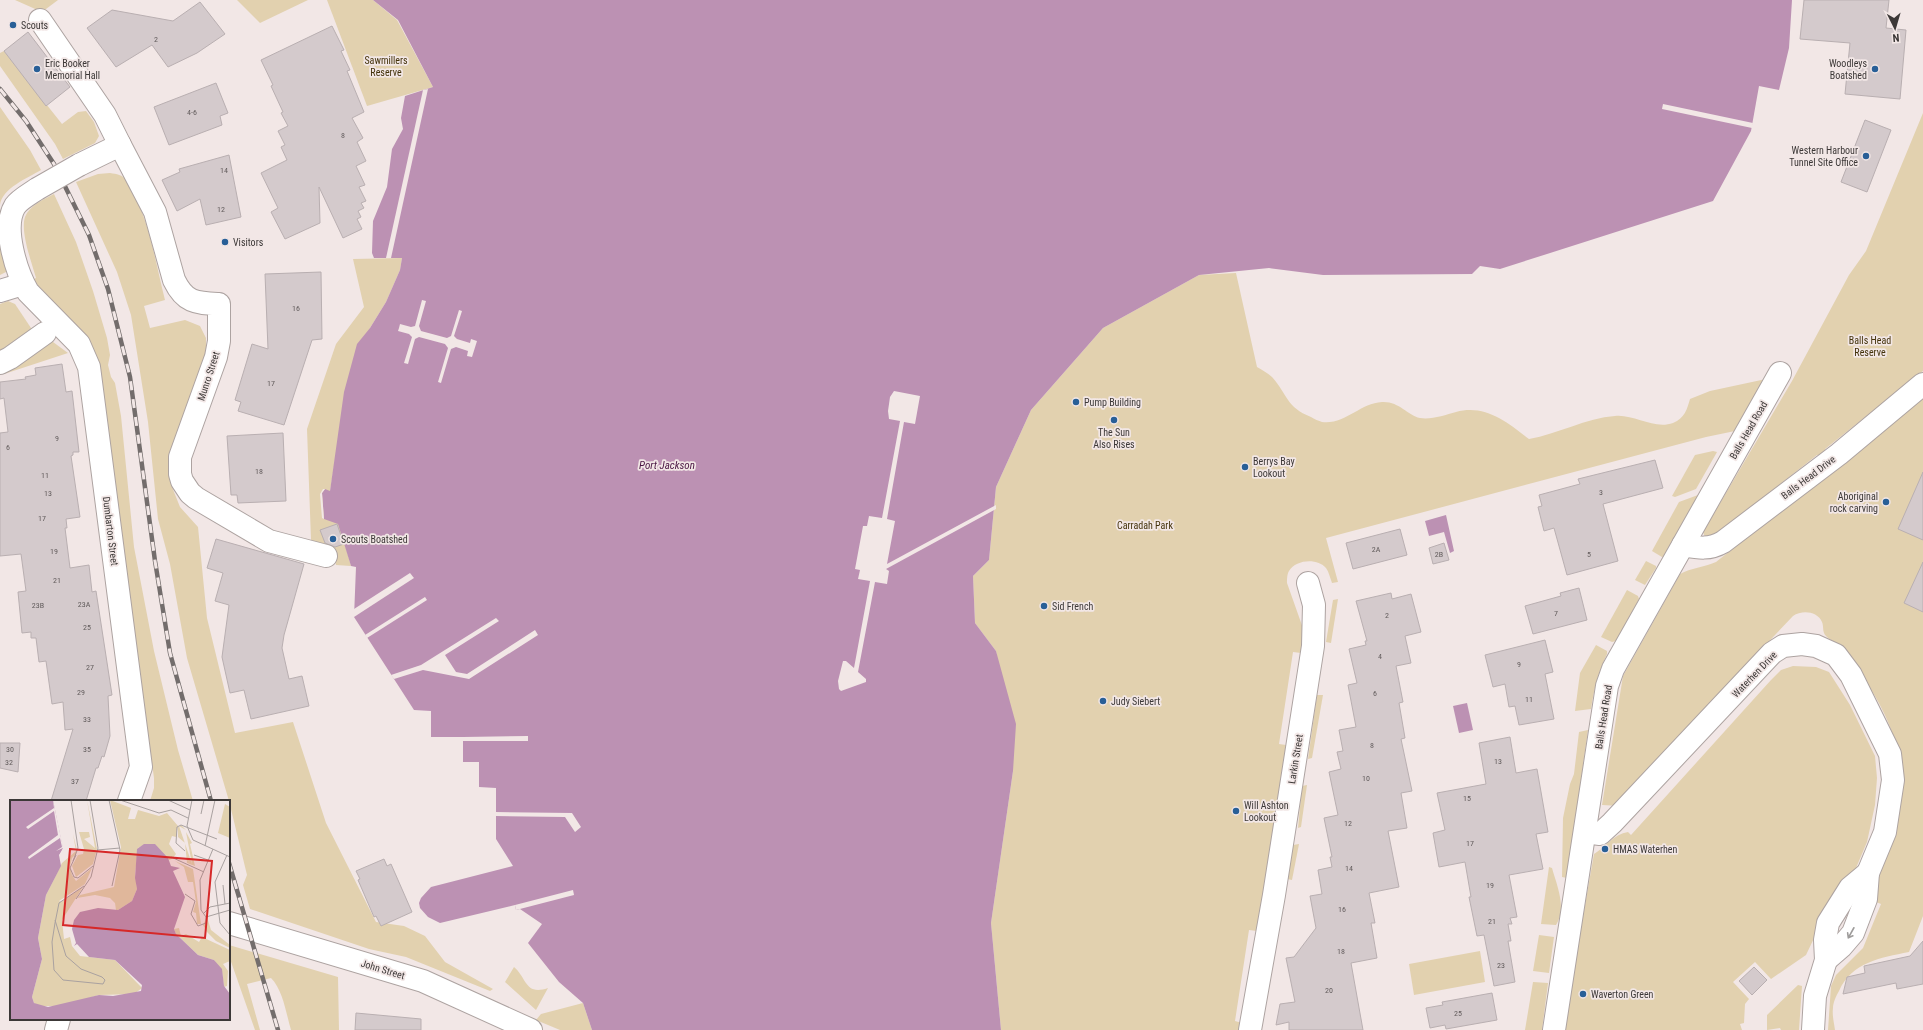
<svg xmlns="http://www.w3.org/2000/svg" width="1923" height="1030" viewBox="0 0 1923 1030" font-family="'Roboto Condensed',sans-serif">
	<style>
		.green { fill: #e2d1af }
		.water { fill: #bc91b3 }
		.pier { fill: #f2e7e6 }
		.building { fill: #d4cacc; stroke: #b9afb1 }
		.lines { fill: none; stroke-linecap: round; stroke-linejoin: round }
		.minor-casing { stroke: #ada3a1; stroke-width: 24 }
		.minor { stroke: #fff; stroke-width: 22 }
		.rail-casing { stroke: #736d6c; stroke-width: 4.5 }
		.rail { stroke: #f2e7e6; stroke-width: 3; stroke-dasharray: 9; stroke-linecap: butt }
		.minor-bridge-casing { stroke: #ada3a1; stroke-width: 24; stroke-linecap: butt }
		.minor-bridge { stroke: #fff; stroke-width: 22 }
		.oneway { stroke: #9e9c9b }
		.poi-dot { fill: #285f97; stroke: #f2e7e6; stroke-width: 1.5 }
		.labels { text-anchor: middle; stroke-width: 3.5; stroke-linejoin: round; paint-order: stroke }
		.number-label { font-size: 8px; fill: #625c5c }
		.poi-label { font-size: 10px; fill: #3c3837; stroke: #f2e7e6; text-anchor: start }
		.park-label { font-size: 10px; fill: #43320a; stroke: #f2e7e6 }
		.street-label { font-size: 10px; fill: #3c3837; stroke: #f2e7e6 }
		.water-label { font-size: 11px; font-style: italic; fill: #4a1643; stroke: #f2e7e6 }
		.inset-road { fill: none; stroke: #a9a1a0; stroke-width: 1 }
		.view { fill: #d62828; fill-opacity: 0.15; stroke: #d62828; stroke-width: 2 }
		.inset-edge { fill: none; stroke: #3c3837; stroke-width: 2 }
	</style>
	<rect width="100%" height="100%" fill="#f2e7e6"/>
	<g class="green">
		<path d="M15 0H58L42 12Z"/>
		<path d="M237 0H308L260 23Z"/>
		<path d="M327 0H373L397 20 433 87 367 106Z"/>
		<path d="M4 51 62 124 78 112 86 111 94 122 99 136 95 143 63 159 55 144 0 66V53Z"/>
		<path d="M0 107 30 150 41 170C28 178 2 188 0 205Z"/>
		<path d="M1923 113V371L1825 449V454L1822 456 1817 455 1712 538 1705 537 1703 532 1792 381 1849 275 1866 251Z"/>
		<path d="M110 173C117 174 122 175 127 180 131 184 133 191 135 196 151 229 156 265 165 300L144 306 150 328 185 320 200 326 206 338V353L169 467 172 487 180 507 198 527 207 618 235 733 293 722 326 823 376 922 404 926 425 936 445 962 493 989 490 991 406 957 369 949 250 909 243 885 247 875 229 801 187 658 170 564 158 519 148 422 131 315 117 272 76 182 98 174Z"/>
		<path d="M54 194 76 242 93 291 107 338 110 355 108 365 111 377 115 383 121 416 134 547 154 651 178 750 193 801H150L154 788V778L97 364 35 289 32 280 36 278C32 263 20 232 25 217 29 206 44 199 54 194Z"/>
		<path d="M0 237 6 257V272L0 275Z"/>
		<path d="M402 258 400 270 386 302 370 328 336 454 330 491 351 566 336 565 333 550 311 540 307 429 336 344 364 307 353 259Z"/>
		<path d="M1236 273 1257 367C1262 370 1268 373 1272 377 1288 395 1286 407 1311 417 1314 419 1319 421 1322 422 1345 425 1360 403 1382 402 1399 401 1407 415 1420 418 1431 420 1445 415 1456 412 1485 404 1507 422 1529 439 1558 434 1586 418 1615 416 1634 414 1654 430 1673 423 1685 418 1687 409 1690 399L1710 391 1766 379 1735 431 1706 437 1326 538 1338 582 1332 583C1330 578 1329 572 1326 568 1318 558 1296 559 1289 571 1287 574 1287 580 1287 583L1304 631 1301 653 1293 652 1279 744 1286 745 1257 931 1249 930 1235 1021 1242 1023 1241 1030H1001L991 923 1013 771 996 651 975 623 973 576 989 560 996 487 1031 410 1103 328 1199 275Z"/>
		<path d="M8 301 15 304 33 331 0 354V304Z"/>
		<path d="M53 342 68 353 4 374 3 371 47 343Z"/>
		<path d="M1923 398V916L1909 952C1880 958 1852 962 1839 991 1836 996 1833 1003 1833 1008 1832 1015 1834 1023 1835 1030H1828L1831 986 1836 975 1863 948 1881 904 1871 900C1876 873 1891 849 1897 823 1911 765 1891 715 1857 669 1851 661 1845 652 1838 645 1835 641 1829 640 1826 636 1822 632 1824 627 1822 622 1817 611 1802 610 1793 616L1738 674 1620 806 1602 805 1623 676 1680 574C1691 568 1704 567 1716 562Z"/>
		<path d="M1713 451 1717 452 1696 489 1675 497 1672 496 1695 455Z"/>
		<path d="M1698 495 1699 498 1665 556 1662 557 1652 551 1679 502Z"/>
		<path d="M1646 561 1656 566V568L1645 585 1635 580Z"/>
		<path d="M1627 590 1638 596 1639 599 1616 641 1612 642 1601 637Z"/>
		<path d="M1338 599 1331 643 1326 642 1333 600Z"/>
		<path d="M1596 645 1607 651V654C1598 673 1594 689 1591 709L1575 711 1580 673Z"/>
		<path d="M1793 666 1816 667 1829 672 1850 705 1875 756 1877 778 1875 805 1867 842 1856 868 1837 890 1806 955 1771 979 1755 962 1733 982 1749 999 1745 1004 1744 1023 1740 1024 1742 1030H1563L1594 854C1605 847 1614 834 1628 832L1631 835 1771 680 1781 670Z"/>
		<path d="M1317 695H1323L1312 758 1308 759Z"/>
		<path d="M1588 730 1567 878 1562 877 1563 818 1570 784 1574 774 1579 732Z"/>
		<path d="M1307 785 1301 827 1298 828 1302 786Z"/>
		<path d="M1299 844 1292 880 1287 879 1293 845Z"/>
		<path d="M1549 867 1552 868C1557 886 1567 908 1556 925L1541 924Z"/>
		<path d="M1539 935 1554 937 1549 973 1533 971Z"/>
		<path d="M229 945 338 977 339 1030H291C286 1013 283 990 271 978L247 984 260 1030H255L229 956Z"/>
		<path d="M1480 951 1485 982 1414 995 1409 964Z"/>
		<path d="M514 967C527 978 525 996 548 988L536 1010 505 982Z"/>
		<path d="M1533 982 1548 983 1542 1030H1525Z"/>
		<path d="M1798 985 1802 986 1799 1030H1781L1780 1028 1767 1030V1015Z"/>
		<path d="M583 1003 592 1030H560L536 1020 541 1014Z"/>
	</g>
	<g class="water">
		<path d="M373 0H1792L1789 48 1779 90 1759 86 1751 131 1713 201 1500 269 1480 266 1472 274 1323 275 1269 268 1199 275 1103 328 1031 410 996 487 989 560 973 576 975 623 996 651 1016 724 1013 771 991 923 1001 1030H592L583 1003 559 982 528 943 542 924 520 909 516 910 515 905 440 923 428 917 420 908 419 903 421 898 431 887 513 866 496 839V788L479 787V762H463V737H431V711L414 710 354 617 356 567 351 566 338 524 324 519 322 493 325 489 330 491 344 392 357 344 370 328 386 302 400 270 402 258H374L372 253 373 221 387 187 392 149 403 129 401 118 405 96 433 87 398 20Z"/>
		<path d="M1446 515 1454 551 1450 553 1444 532 1429 536 1425 521Z"/>
		<path d="M1467 703 1473 730 1459 733 1453 706Z"/>
	</g>
	<g class="pier">
		<path d="M428 89 391 258H386L423 90Z"/>
		<path d="M1663 104 1753 123 1752 128 1662 109Z"/>
		<path d="M422 300 426 301 419 326 421 331 447 338 451 336 459 310 462 311 454 336 457 339 470 343 471 339 477 341 472 357 467 356 468 351 456 347 451 349 441 383 438 382 448 348 445 344 419 337 415 339 408 364 404 363 412 337 409 334 398 331 399 328 400 324 411 327 415 326Z"/>
		<path d="M894 391 920 396 915 424 904 422 887 519 895 521 887 564 996 505V509L886 569 889 571 887 584 875 582 858 672 866 679V682L841 691 839 689 838 681 843 661H846L854 668 870 581 858 579 860 570 855 569 863 526H867L869 516 882 518 900 421 889 419 888 411 890 397Z"/>
		<path d="M323 489H325L322 493 324 519 322 518 320 494Z"/>
		<path d="M410 573 414 578 354 617V609Z"/>
		<path d="M425 597 427 600 367 638 365 635Z"/>
		<path d="M496 618 499 621 445 655 456 672 467 674 535 630 538 635 469 679 423 670 394 679 391 675 421 665Z"/>
		<path d="M528 736V741H463V737Z"/>
		<path d="M495 812 572 813 581 827 575 832 565 817 495 816Z"/>
		<path d="M573 890 574 895 516 910 515 905Z"/>
	</g>
	<g class="building">
		<path d="M1804 0H1889L1886 28 1906 30 1900 99 1845 94 1850 43 1800 39Z"/>
		<path d="M200 2 225 34 197 53 168 67 152 45 116 67 87 28 112 10 173 21Z"/>
		<path d="M332 26 344 50 341 51 350 70 347 71 364 112 352 118 363 138 357 142 366 161 356 166 365 185 359 187 366 201 361 203 364 208 358 211 361 217 357 219 362 229 343 238 319 187 320 223 285 239 271 212 278 208 261 173 287 160 281 147 285 145 278 131 288 126 281 113 283 112 271 86 273 85 261 60Z"/>
		<path d="M28 32 70 87 46 106 4 51Z"/>
		<path d="M216 83 228 113 220 116 222 125 169 145 154 107Z"/>
		<path d="M1865 120 1891 130 1867 192 1841 182Z"/>
		<path d="M229 155 241 217 206 225 200 199 177 211 162 180 180 172 179 169Z"/>
		<path d="M321 272 322 339 312 340 284 425 238 411 241 402 235 400 252 344 268 349 265 274Z"/>
		<path d="M62 364 66 392 72 391 79 452H73V455L71 456 80 517 66 519 67 528H65L70 568 89 565 92 592 96 591 112 695 108 696 110 736 104 757 102 756 98 768H96L86 801H51L73 729 65 730 63 702 52 704 46 661 39 662 36 638H31V632L22 633 18 592 26 591 21 554 0 556V433L8 432 4 398 0 399V382L26 379 25 377 36 375 35 368Z"/>
		<path d="M283 433 286 501 238 503 237 495H231L227 436Z"/>
		<path d="M1655 460 1663 488 1603 504 1618 561 1567 575 1554 528 1544 531 1538 507 1542 506 1539 495 1580 484 1578 479Z"/>
		<path d="M1923 472V540L1898 529Z"/>
		<path d="M337 524 344 544 335 547 325 543 320 530Z"/>
		<path d="M1400 529 1407 555 1353 569 1346 543Z"/>
		<path d="M216 539 304 564 284 635 282 648 289 679 302 676 309 706 251 719 244 690 230 693 222 657 229 605 215 601 223 573 207 568Z"/>
		<path d="M1444 543 1449 560 1433 564 1429 548Z"/>
		<path d="M1923 562V612L1904 603Z"/>
		<path d="M1579 588 1587 620 1533 634 1525 606 1561 596 1560 593Z"/>
		<path d="M1391 593 1392 599 1411 594 1421 632 1405 636 1411 663 1396 666 1403 702 1399 703 1405 738 1401 739 1412 791 1401 793 1407 828 1388 831 1399 887 1369 893 1375 923H1371L1377 958 1351 963 1363 1030H1289V1022L1276 1025 1280 1004 1295 1002 1286 958 1294 957 1316 928 1310 896 1322 894 1318 870 1332 867 1330 857H1332L1324 818 1338 815 1329 772 1341 769 1337 752 1343 751 1339 730 1356 727 1348 685 1357 683 1349 649 1366 645 1365 641H1367L1356 601Z"/>
		<path d="M1545 640 1553 672 1545 674 1554 719 1519 725 1515 706 1509 707 1505 684 1493 687 1485 655Z"/>
		<path d="M1510 737 1516 773 1537 769 1548 832 1536 834 1543 869 1509 875 1517 917 1510 918 1512 924H1508L1511 941H1508L1515 982 1494 986 1484 935 1477 936 1469 897H1471L1465 862 1439 867 1433 833 1445 830 1437 793 1486 784 1479 743Z"/>
		<path d="M0 743H20L18 772 0 768Z"/>
		<path d="M384 859 387 866 391 864 412 912 381 926 376 916 374 917 358 880 360 879 356 871Z"/>
		<path d="M1923 941V984L1897 989 1896 983 1843 994 1847 977 1865 973 1864 966 1910 956Z"/>
		<path d="M1754 967 1767 980 1752 995 1739 981Z"/>
		<path d="M1492 993 1497 1020 1446 1029 1445 1025 1430 1028 1426 1008 1443 1005 1442 1002Z"/>
		<path d="M356 1013 421 1019V1030H355Z"/>
	</g>
	<g class="lines">
		<g class="minor-casing">
			<g id="minor">
				<path d="M40 20 105 115 120 145"/>
				<path d="M79 165 120 145 155 212 174 280C185 303 196 303 219 304V341L216 357 180 457V474L182 481 190 493 196 498 269 541 326 556"/>
				<path d="M37 189C30 194 20 199 15 206 2 227 16 271 28 292L79 344 89 367 141 767 129 801"/>
				<path d="M0 291 23 284"/>
				<path d="M0 363 10 358 45 333"/>
				<path d="M1683 545C1699 548 1709 550 1723 542L1839 454 1923 384"/>
				<path d="M1585 832 1600 834 1612 823 1772 653 1783 646 1802 644 1816 646 1836 655 1851 675 1890 754 1893 780 1885 832 1868 873 1866 899 1853 933 1841 947 1826 960"/>
				<path d="M229 923 423 981 531 1030"/>
				<path d="M56 1030 59 1019"/>
				<path d="M1250 1030 1274 895 1313 646 1314 605 1308 583"/>
				<path d="M1554 1030 1607 686 1613 669 1780 373"/>
				<path d="M1813 1030 1815 996 1826 960 1825 940 1828 923 1850 888 1868 873"/>
			</g>
		</g>
		<use href="#minor" class="minor"/>
		<g class="rail-casing">
			<g id="rail">
				<path d="M0 89 26 121 54 164 89 235 108 289 130 377 155 561 170 653 211 801"/>
				<path d="M229 863 278 1030"/>
			</g>
		</g>
		<use href="#rail" class="rail"/>
		<g class="minor-bridge-casing">
			<path id="minor-bridge" d="M37 189 79 165"/>
		</g>
		<use href="#minor-bridge" class="minor-bridge"/>
	</g>
	<defs><path id="oneway-shaft" d="M-6 0H5M1.5-3L5.5 0L1.5 3" fill="none" stroke-width="1.6" stroke-linecap="round" stroke-linejoin="round"/></defs>
	<use class="oneway" href="#oneway-shaft" transform="translate(1851 933) rotate(119)"/>
	<g class="poi-dot">
		<circle cx="13" cy="25" r="4"/>
		<circle cx="37" cy="69" r="4"/>
		<circle cx="1875" cy="69" r="4"/>
		<circle cx="1866" cy="156" r="4"/>
		<circle cx="225" cy="242" r="4"/>
		<circle cx="1076" cy="402" r="4"/>
		<circle cx="1114" cy="420" r="4"/>
		<circle cx="1245" cy="467" r="4"/>
		<circle cx="1886" cy="502" r="4"/>
		<circle cx="333" cy="539" r="4"/>
		<circle cx="1044" cy="606" r="4"/>
		<circle cx="1103" cy="701" r="4"/>
		<circle cx="1236" cy="811" r="4"/>
		<circle cx="1605" cy="849" r="4"/>
		<circle cx="1583" cy="994" r="4"/>
	</g>
	<g class="labels">
		<g class="number-label">
			<text x="156" y="42">2</text>
			<text x="192" y="115">4-6</text>
			<text x="343" y="138">8</text>
			<text x="224" y="173">14</text>
			<text x="221" y="212">12</text>
			<text x="296" y="311">16</text>
			<text x="271" y="386">17</text>
			<text x="57" y="441">9</text>
			<text x="8" y="450">6</text>
			<text x="259" y="474">18</text>
			<text x="45" y="478">11</text>
			<text x="1601" y="495">3</text>
			<text x="48" y="496">13</text>
			<text x="42" y="521">17</text>
			<text x="1376" y="552">2A</text>
			<text x="54" y="554">19</text>
			<text x="1439" y="557">2B</text>
			<text x="1589" y="557">5</text>
			<text x="57" y="583">21</text>
			<text x="84" y="607">23A</text>
			<text x="38" y="608">23B</text>
			<text x="1556" y="616">7</text>
			<text x="1387" y="618">2</text>
			<text x="87" y="630">25</text>
			<text x="1380" y="659">4</text>
			<text x="1519" y="667">9</text>
			<text x="90" y="670">27</text>
			<text x="81" y="695">29</text>
			<text x="1375" y="696">6</text>
			<text x="1529" y="702">11</text>
			<text x="87" y="722">33</text>
			<text x="1372" y="748">8</text>
			<text x="10" y="752">30</text>
			<text x="87" y="752">35</text>
			<text x="1498" y="764">13</text>
			<text x="9" y="765">32</text>
			<text x="1366" y="781">10</text>
			<text x="75" y="784">37</text>
			<text x="1467" y="801">15</text>
			<text x="1348" y="826">12</text>
			<text x="1470" y="846">17</text>
			<text x="1349" y="871">14</text>
			<text x="1490" y="888">19</text>
			<text x="1342" y="912">16</text>
			<text x="1492" y="924">21</text>
			<text x="1341" y="954">18</text>
			<text x="1501" y="968">23</text>
			<text x="1329" y="993">20</text>
			<text x="1458" y="1016">25</text>
		</g>
		<g class="poi-label">
			<text x="21" y="29">Scouts</text>
			<text x="45" y="67">Eric Booker<tspan x="45" dy="12">Memorial Hall</tspan></text>
			<text x="1867" y="67" text-anchor="end">Woodleys<tspan x="1867" dy="12">Boatshed</tspan></text>
			<text x="1858" y="154" text-anchor="end">Western Harbour<tspan x="1858" dy="12">Tunnel Site Office</tspan></text>
			<text x="233" y="246">Visitors</text>
			<text x="1084" y="406">Pump Building</text>
			<text x="1114" y="436" text-anchor="middle">The Sun<tspan x="1114" dy="12">Also Rises</tspan></text>
			<text x="1253" y="465">Berrys Bay<tspan x="1253" dy="12">Lookout</tspan></text>
			<text x="1878" y="500" text-anchor="end">Aboriginal<tspan x="1878" dy="12">rock carving</tspan></text>
			<text x="341" y="543">Scouts Boatshed</text>
			<text x="1052" y="610">Sid French</text>
			<text x="1111" y="705">Judy Siebert</text>
			<text x="1244" y="809">Will Ashton<tspan x="1244" dy="12">Lookout</tspan></text>
			<text x="1613" y="853">HMAS Waterhen</text>
			<text x="1591" y="998">Waverton Green</text>
		</g>
		<g class="park-label">
			<text x="386" y="64">Sawmillers<tspan x="386" dy="12">Reserve</tspan></text>
			<text x="1870" y="344">Balls Head<tspan x="1870" dy="12">Reserve</tspan></text>
			<text x="1145" y="529">Carradah Park</text>
		</g>
		<g class="street-label">
			<text transform="translate(208 376) rotate(-72)" y="4">Munro Street</text>
			<text transform="translate(1748 430) rotate(-60)" y="4">Balls Head Road</text>
			<text transform="translate(1808 477) rotate(-37)" y="4">Balls Head Drive</text>
			<text transform="translate(111 531) rotate(83)" y="4">Dumbarton Street</text>
			<text transform="translate(1754 674) rotate(-46)" y="4">Waterhen Drive</text>
			<text transform="translate(1603 717) rotate(-81)" y="4">Balls Head Road</text>
			<text transform="translate(1295 759) rotate(-81)" y="4">Larkin Street</text>
			<text transform="translate(383 969) rotate(17)" y="4">John Street</text>
		</g>
		<g class="water-label">
			<text x="667" y="469">Port Jackson</text>
		</g>
	</g>
	<g transform="translate(10 800)">
		<rect width="220" height="220" fill="#f2e7e6"/>
		<path d="M77 0 87 49 83 64 66 77 62 66 68 55 73 54 74 49 69 32H79L80 37 74 39 85 48ZM100 0 121 8 118 19H125L128 10 149 16 157 13 168 26 166 37 162 36 159 44 166 54 162 59 159 60 136 44 128 48 125 74 127 89 122 101 108 110H106L105 103 100 98 85 95 67 98 70 95 104 87 111 47ZM215 4 220 7V38L208 33ZM171 25 176 30 169 26 182 64 176 32 182 43 180 44 185 66 177 63 175 43 168 37V27ZM63 34 67 50 66 54 62 58 60 66 62 75 66 81 82 68 75 84 49 101 51 102 73 87 52 120 54 139 60 137 62 146 70 156 105 160 132 188 124 194 89 195 51 206H29L24 203 22 197 32 159 28 138 36 95 52 63 66 51ZM165 61 183 69 191 124H187L186 113 183 112 186 102 183 82H178L174 67ZM197 117 201 130 220 145V148L206 141 197 132 193 125ZM169 128 171 136 176 134 189 142 192 137 220 150V161L213 164 218 171 217 186 214 187 212 172 204 160 188 155 166 134 164 129Z" fill="#e2d1af"/>
		<path d="M0 0H43L53 49 49 55 51 66 36 95 28 138 32 159 22 197 24 203 38 207 89 195 103 196 131 191 132 185 105 160 79 157 67 144 64 146 66 143 62 129 64 120 70 112 88 108 108 110 122 101 127 89 125 78 127 49 134 44H145L158 58 161 66 170 68 163 71 175 97 164 129 166 134 188 155 204 160 212 169 214 186 220 194V220H0Z" fill="#bc91b3"/>
		<path d="M43 0 54 52 49 56 53 48 46 51 52 47 50 38 19 59 18 57 48 35 44 11 18 29 16 27 44 8Z" fill="#f2e7e6"/>
		<path class="inset-road" d="M61 0 68 48 63 61M99 0 110 50 102 86M110 0 149 13 161 10 178 18M158 0 180 10M182 0 177 26 183 40 220 57M191 14 194 0M195 46 205 0M87 50 110 48M175 51 166 43 167 27 171 25 207 39M66 55 60 68 64 77 68 78 83 66M184 55 198 60M217 55 205 82 210 123 220 135M161 57 194 72M213 85 215 104M175 94 185 101 181 114 188 126 196 123V117M66 99 81 77 88 48 80 0M194 113 200 107 220 103M196 117 191 110 190 80 203 49M196 117 220 110M45 120 56 156 71 169 92 177 95 180 93 184 53 180 44 170 42 142 45 123 49 103 74 86"/>
		<path class="view" d="M60 49 202 61 195 138 53 125Z"/>
		<rect width="220" height="220" class="inset-edge"/>
	</g>
	<g transform="translate(1895 28) rotate(175)" stroke="#f2e7e6" stroke-width="3" paint-order="stroke">
	<path d="M0-3L7 15L0 10L-7 15Z" fill="#3c3837"/>
	<text y="-6" font-size="11" font-weight="bold" text-anchor="middle" fill="#3c3837">N</text>
	</g>
</svg>
